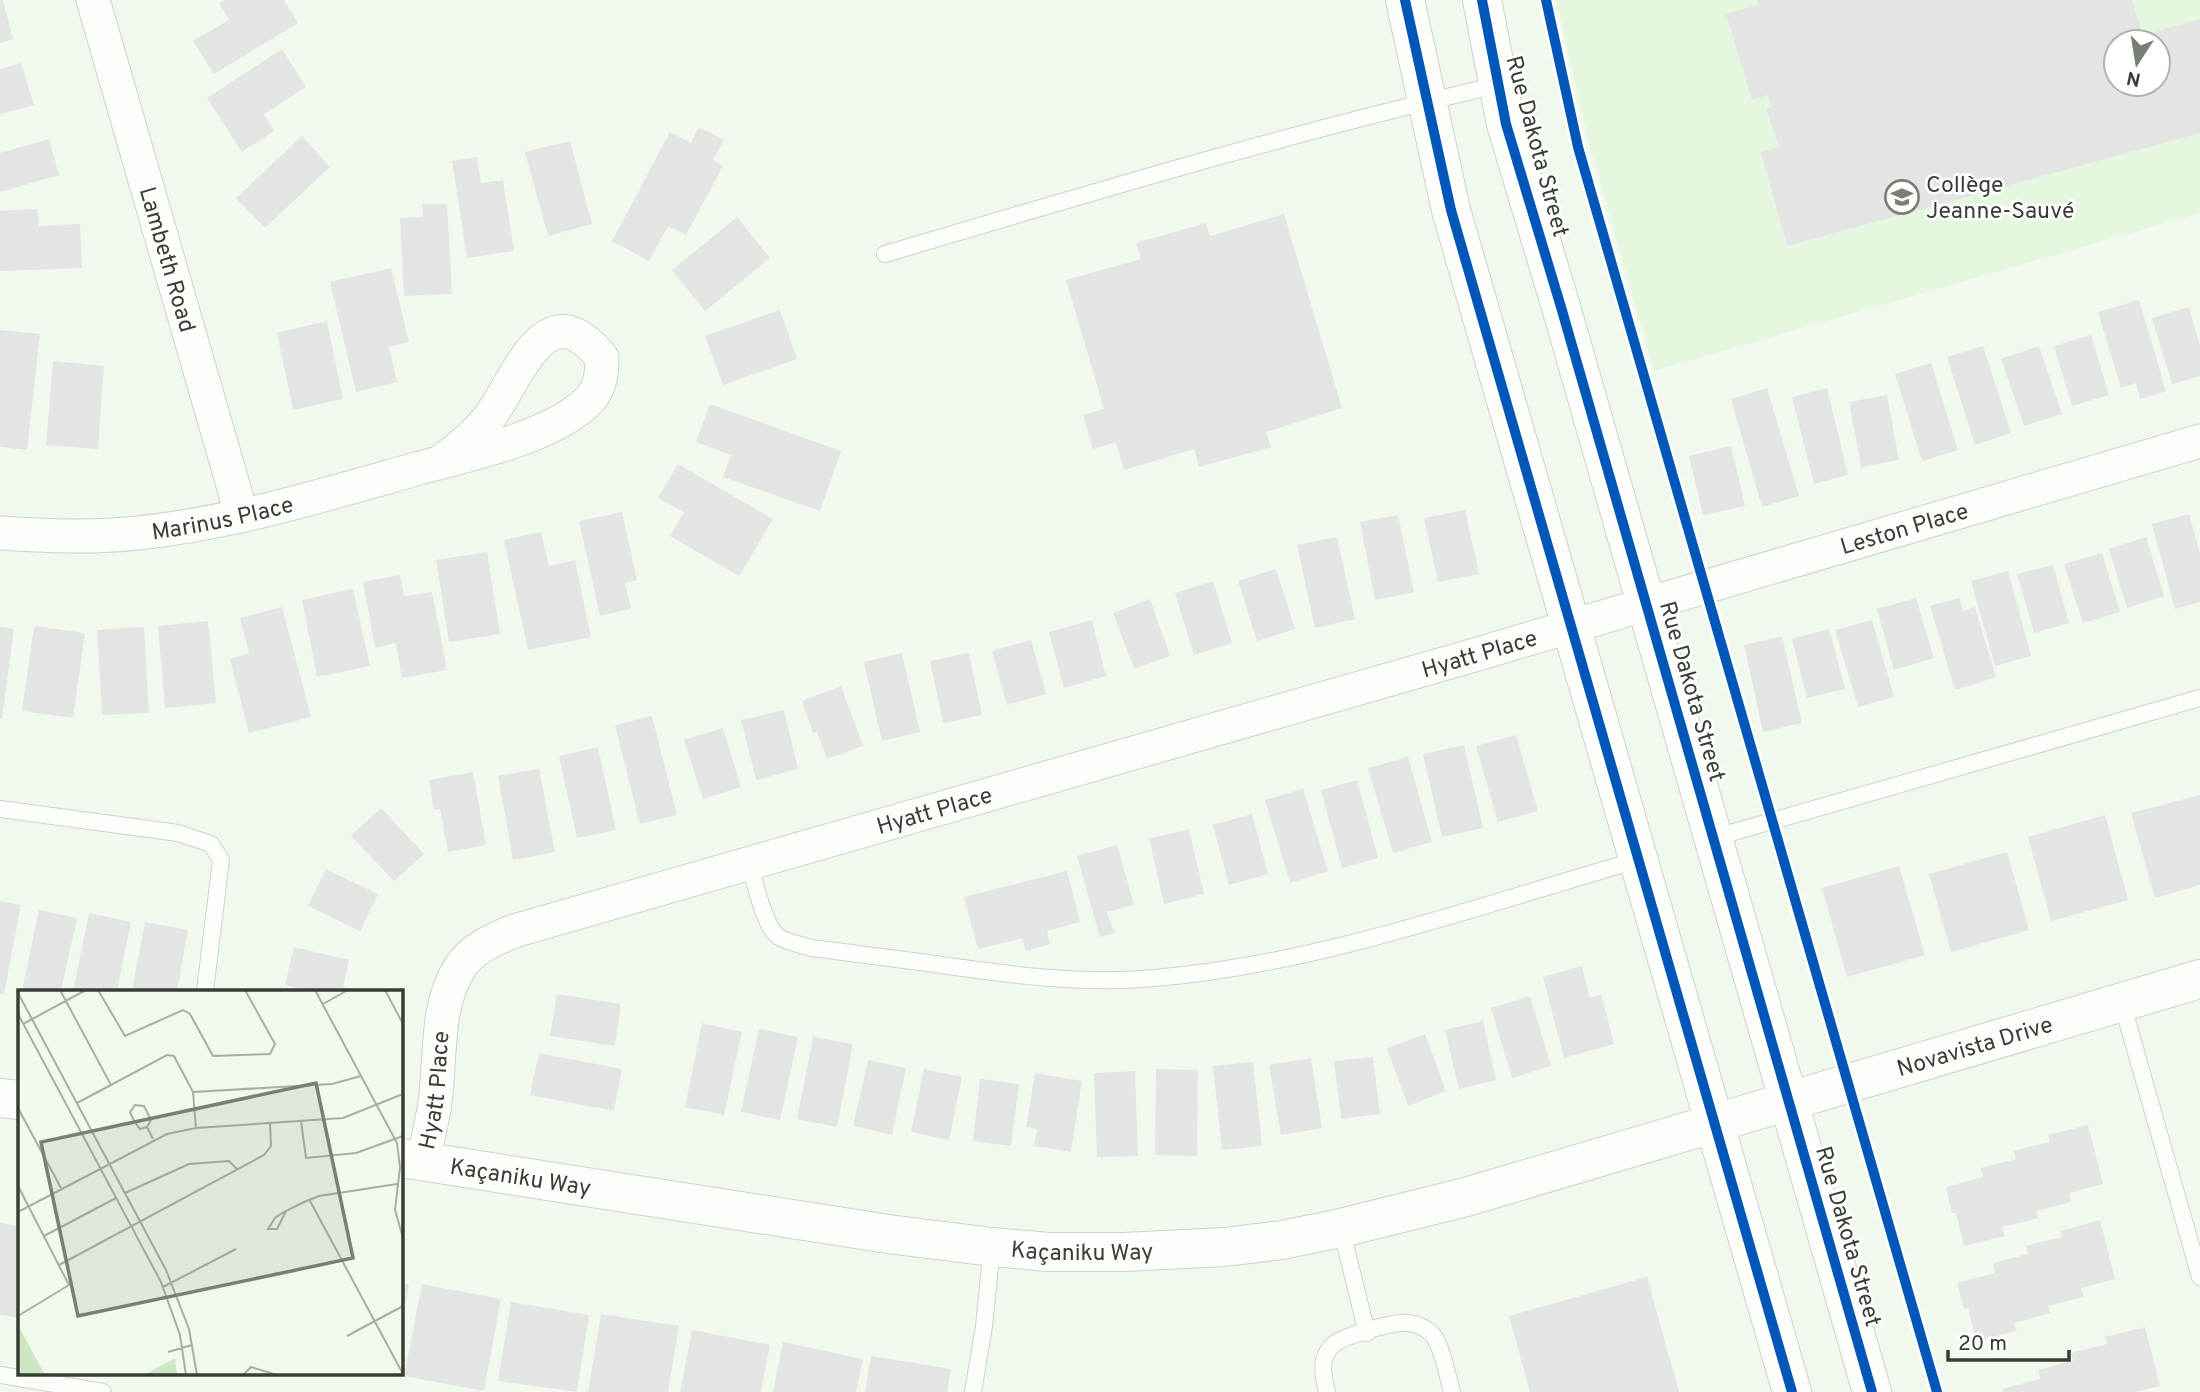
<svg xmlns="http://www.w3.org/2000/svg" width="2200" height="1392" viewBox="0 0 2200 1392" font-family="Overpass,sans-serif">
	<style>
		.built { fill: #e6f7e0; fill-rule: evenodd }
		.building { fill: #e4e4e4; fill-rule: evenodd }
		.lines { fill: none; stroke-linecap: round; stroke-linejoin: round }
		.lane-casing { stroke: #ccd4c9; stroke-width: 18 }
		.street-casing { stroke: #ccd4c9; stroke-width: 35 }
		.secondary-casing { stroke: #ccd4c9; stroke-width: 40 }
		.lane { stroke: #fdfefc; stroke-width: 16 }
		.street { stroke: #fdfefc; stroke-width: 33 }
		.secondary { stroke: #fdfefc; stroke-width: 38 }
		.cycleway-casing { stroke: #fff; stroke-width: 15 }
		.cycleway { stroke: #0057b8; stroke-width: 10 }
		.labels { text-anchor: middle; stroke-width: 5; stroke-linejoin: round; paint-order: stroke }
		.street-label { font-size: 23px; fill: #373f34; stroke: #fff }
		.poi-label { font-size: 23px; fill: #373f34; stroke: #fff; text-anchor: start }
		.inset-road { fill: none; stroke: #a7afa4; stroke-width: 2 }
		.view { fill: #788075; fill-opacity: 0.15; stroke: #788075; stroke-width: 3.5 }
		.inset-edge { fill: none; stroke: #373f34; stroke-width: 3.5 }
	</style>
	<rect width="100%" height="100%" fill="#f1f9ee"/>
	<path class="built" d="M1556 0H2200V213L1654 371 1588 139ZM2116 42H2158V84H2116Z"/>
	<g class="building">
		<path d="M0 0H3L13 39 0 43Z"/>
		<path d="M225 0H284L298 23 214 74 193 41 229 20 219 3Z"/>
		<path d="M1757 0H2132L2143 35 2200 19V133L1787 246 1761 152 1779 147 1766 109 1772 107 1768 95 1752 100 1726 14 1758 5ZM2116 42H2158V84H2116Z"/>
		<path d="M282 49 306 87 264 114 274 131 242 152 207 98Z"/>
		<path d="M21 63 34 105 0 114V69Z"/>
		<path d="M699 127 724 140 713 160 723 166 686 235 668 226 649 261 612 241 670 132 691 143Z"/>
		<path d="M302 136 330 167 265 228 236 198Z"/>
		<path d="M49 139 59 175 0 192V153Z"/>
		<path d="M570 141 592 224 548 236 525 152Z"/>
		<path d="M477 157 481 183 503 180 514 251 467 258 452 161Z"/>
		<path d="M422 204H447L452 294 404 296 400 218 423 217Z"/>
		<path d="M38 209 39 226 80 224 82 268 0 271V211Z"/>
		<path d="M1284 214 1342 408 1266 432 1271 447 1199 467 1194 449 1124 470 1116 442 1093 449 1083 415 1104 409 1066 280 1141 259 1136 243 1206 223 1210 236Z"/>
		<path d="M737 217 770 258 705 311 672 270Z"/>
		<path d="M391 268 409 342 389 347 397 382 356 392 330 282Z"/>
		<path d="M2139 300 2166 391 2140 399 2136 383 2121 388 2098 312Z"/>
		<path d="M2189 307 2200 346V376L2172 384 2152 318Z"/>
		<path d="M780 310 797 359 723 385 705 336Z"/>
		<path d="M327 321 343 399 293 410 277 333Z"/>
		<path d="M0 330 40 334 27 450 0 447Z"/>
		<path d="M2091 335 2109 395 2072 406 2054 346Z"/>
		<path d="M1983 346 2011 433 1975 445 1947 357Z"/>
		<path d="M2039 346 2062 414 2024 426 2001 359Z"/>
		<path d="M53 361 104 366 98 449 46 445Z"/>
		<path d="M1931 363 1958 450 1922 461 1895 374Z"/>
		<path d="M1767 388 1799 496 1762 507 1731 399Z"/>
		<path d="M1827 388 1848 475 1814 484 1792 397Z"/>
		<path d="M1887 395 1899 460 1861 467 1849 402Z"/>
		<path d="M710 404 841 451 820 511 723 477 731 455 696 442Z"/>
		<path d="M1731 446 1745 506 1703 515 1689 456Z"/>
		<path d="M678 464 773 519 739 576 670 536 684 512 658 498Z"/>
		<path d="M1465 510 1479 574 1438 582 1424 518Z"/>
		<path d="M622 512 637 580 625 583 631 609 600 616 579 521Z"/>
		<path d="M2189 514 2200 554V602L2175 609 2152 524Z"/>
		<path d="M1398 515 1414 592 1375 600 1360 522Z"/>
		<path d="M541 532 549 566 575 560 591 637 528 650 504 540Z"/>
		<path d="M1337 537 1355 619 1315 628 1297 545Z"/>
		<path d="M2146 537 2164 596 2127 608 2109 549Z"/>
		<path d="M487 552 500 634 449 642 436 560Z"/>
		<path d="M2102 553 2120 612 2083 623 2064 564Z"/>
		<path d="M2053 565 2069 623 2034 633 2017 574Z"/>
		<path d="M1276 569 1295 629 1257 641 1238 581Z"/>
		<path d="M2008 571 2031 656 1995 666 1971 581Z"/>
		<path d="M400 575 404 596 432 592 447 670 402 678 396 643 375 648 363 582Z"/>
		<path d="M1213 581 1232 643 1194 655 1175 593Z"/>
		<path d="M353 589 370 666 317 677 302 600Z"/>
		<path d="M1916 598 1934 658 1894 670 1877 609Z"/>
		<path d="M1959 598 1963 611 1975 607 1996 677 1955 690 1930 606Z"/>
		<path d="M1150 599 1170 656 1134 669 1113 613Z"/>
		<path d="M282 607 311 717 249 733 230 659 249 653 240 618Z"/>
		<path d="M1092 620 1106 676 1064 688 1049 632Z"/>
		<path d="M1872 620 1894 697 1858 707 1835 630Z"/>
		<path d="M208 621 216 703 165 708 158 626Z"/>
		<path d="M34 626 85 633 73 718 22 711Z"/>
		<path d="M0 627 14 629 2 719H0Z"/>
		<path d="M144 627 149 713 102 715 97 630Z"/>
		<path d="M1829 629 1845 689 1807 698 1792 639Z"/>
		<path d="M1782 636 1802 723 1763 732 1744 645Z"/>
		<path d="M1031 640 1046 694 1007 705 992 651Z"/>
		<path d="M902 653 920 732 882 741 864 662Z"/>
		<path d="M969 653 982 715 943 723 930 661Z"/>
		<path d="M841 686 863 746 827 759 817 732 813 733 802 701Z"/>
		<path d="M784 710 798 769 756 780 741 720Z"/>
		<path d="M652 716 677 815 640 824 615 725Z"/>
		<path d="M723 728 741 787 703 799 684 740Z"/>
		<path d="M1516 735 1538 811 1498 822 1476 746Z"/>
		<path d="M1464 745 1483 828 1442 837 1423 754Z"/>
		<path d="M598 747 616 830 577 838 559 756Z"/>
		<path d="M1408 757 1432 842 1393 853 1368 768Z"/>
		<path d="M539 769 555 852 513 860 498 776Z"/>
		<path d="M473 772 486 845 448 852 440 809 434 810 429 780Z"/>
		<path d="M1357 780 1378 858 1342 868 1321 790Z"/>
		<path d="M1303 789 1328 871 1290 883 1265 800Z"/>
		<path d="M2200 795V885L2155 898 2131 813Z"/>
		<path d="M381 808 424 854 394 881 351 836Z"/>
		<path d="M1252 814 1268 874 1229 885 1213 825Z"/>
		<path d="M2105 815 2128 900 2051 921 2028 837Z"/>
		<path d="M1189 830 1204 894 1164 904 1149 838Z"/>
		<path d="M1117 845 1134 905 1107 912 1114 933 1100 937 1077 856Z"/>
		<path d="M2007 852 2029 930 1951 952 1929 874Z"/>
		<path d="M1899 866 1925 955 1847 977 1822 888Z"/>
		<path d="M326 869 378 894 360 931 308 906Z"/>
		<path d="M1067 871 1080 922 1047 931 1050 944 1026 951 1022 938 978 949 964 897Z"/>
		<path d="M0 901 21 905 4 994H0Z"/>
		<path d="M39 910 77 918 61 991H22Z"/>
		<path d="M89 913 131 922 117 991H73Z"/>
		<path d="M145 922 188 930 177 991H132Z"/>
		<path d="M294 947 349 960 342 991H311L285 985Z"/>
		<path d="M1582 966 1590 998 1601 994 1614 1044 1564 1058 1543 977Z"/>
		<path d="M557 994 621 1004 615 1046 550 1036Z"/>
		<path d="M1530 996 1551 1066 1512 1078 1491 1008Z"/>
		<path d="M1483 1021 1496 1080 1459 1089 1445 1030Z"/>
		<path d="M702 1023 742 1032 724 1115 685 1107Z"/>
		<path d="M759 1029 798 1037 780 1120 741 1112Z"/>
		<path d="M1425 1034 1446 1091 1408 1106 1387 1048Z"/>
		<path d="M813 1037 853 1044 837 1127 797 1119Z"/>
		<path d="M539 1053 622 1069 614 1111 530 1095Z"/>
		<path d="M1373 1057 1380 1114 1341 1119 1334 1061Z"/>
		<path d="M1311 1058 1322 1128 1281 1135 1269 1065Z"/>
		<path d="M868 1060 906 1068 892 1135 853 1126Z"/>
		<path d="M1253 1062 1262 1146 1222 1150 1213 1066Z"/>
		<path d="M924 1069 962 1077 949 1140 911 1132Z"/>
		<path d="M1156 1069 1198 1070 1197 1156 1155 1155Z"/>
		<path d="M1135 1071 1138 1156 1097 1157 1094 1073Z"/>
		<path d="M1035 1073 1082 1081 1071 1152 1034 1146 1037 1129 1026 1127Z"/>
		<path d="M980 1079 1019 1084 1011 1146 973 1141Z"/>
		<path d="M2088 1125 2103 1184 2069 1193 2071 1202 2036 1211 2038 1218 2002 1227 2005 1236 1964 1246 1956 1213H1952L1946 1187 1983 1177 1981 1168 2016 1159 2014 1151 2050 1142 2048 1135Z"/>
		<path d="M2100 1220 2115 1279 2081 1288 2083 1297 2048 1306 2050 1313 2014 1323 2017 1331 1976 1341 1968 1308 1964 1309 1957 1283 1995 1273 1993 1263 2028 1254 2026 1246 2062 1237 2060 1231Z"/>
		<path d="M0 1223 19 1226V1318L0 1315Z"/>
		<path d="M1647 1277 1679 1392H1530L1509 1316Z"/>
		<path d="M401 1283 409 1284 402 1322H401Z"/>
		<path d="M422 1284 501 1299 484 1391 404 1376Z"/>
		<path d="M511 1302 589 1315 577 1392 498 1381Z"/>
		<path d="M601 1314 679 1326 668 1392H588Z"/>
		<path d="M2145 1327 2160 1386 2136 1392H2003L2002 1389 2040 1379 2038 1370 2073 1361 2071 1353 2107 1344 2105 1337Z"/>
		<path d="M692 1330 770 1345 761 1392H680Z"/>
		<path d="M783 1342 863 1359 856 1392H773Z"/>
		<path d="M871 1356 951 1369 947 1392H865Z"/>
	</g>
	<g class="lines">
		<g class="lane-casing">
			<g id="lane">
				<path d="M885 254C1088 194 1291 132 1498 85"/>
				<path d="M0 809 178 833 211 844 221 860 205 991"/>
				<path d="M1713 838 2200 698"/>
				<path d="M749 863C755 881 764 928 779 937 789 943 802 945 812 948 851 953 889 958 928 963 1003 974 1079 985 1155 978 1319 964 1480 905 1638 860"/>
				<path d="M2122 1003 2200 1277"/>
				<path d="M1341 1228 1367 1333"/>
				<path d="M0 1375 103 1392"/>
				<path d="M973 1392 984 1326 992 1247"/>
				<path d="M1327 1392C1323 1376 1319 1359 1332 1346 1341 1336 1395 1321 1409 1323 1418 1324 1427 1329 1433 1335 1442 1346 1448 1378 1452 1392"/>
			</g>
		</g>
		<g class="street-casing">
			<g id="street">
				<path id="s1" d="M93 0 242 516"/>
				<path id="s2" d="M0 533C46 536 92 538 138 533 233 523 324 495 416 469 466 455 545 439 584 405 599 392 602 378 602 358 545 286 518 380 488 419 474 437 457 449 439 463"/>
				<path id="s3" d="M423 1161C427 1142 432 1122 435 1103 441 1059 435 1004 461 966 473 948 495 939 514 931L1464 658 2200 441"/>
			</g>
		</g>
		<g class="secondary-casing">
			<g id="secondary">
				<path d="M1405 0 1451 210 1792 1392"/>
				<path d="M1482 0 1506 124 1561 307 1872 1392"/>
				<path d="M0 1098 19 1100"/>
				<path id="s4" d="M401 1158 888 1234 992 1247 1049 1252H1124L1225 1247 1282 1240 1341 1228 1466 1197 2200 979"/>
			</g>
		</g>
		<use href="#lane" class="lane"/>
		<use href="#street" class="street"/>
		<use href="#secondary" class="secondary"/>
		<g class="cycleway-casing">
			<g id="cycleway">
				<path d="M1405 0 1451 210 1792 1392"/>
				<path d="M1482 0 1506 124 1561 307 1872 1392"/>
				<path d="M1546 0 1578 147 1937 1392"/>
			</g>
		</g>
		<use href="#cycleway" class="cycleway"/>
	</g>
	<defs>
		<g id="school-ring" transform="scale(1.75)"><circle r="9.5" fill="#fff" stroke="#788075" stroke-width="1.5"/><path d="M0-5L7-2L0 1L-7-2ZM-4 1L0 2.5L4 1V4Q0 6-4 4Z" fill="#788075"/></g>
	</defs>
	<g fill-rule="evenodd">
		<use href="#school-ring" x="1902" y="197"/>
	</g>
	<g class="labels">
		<g class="street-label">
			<text transform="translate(1538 146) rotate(75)" y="8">Rue Dakota Street</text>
			<text dy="8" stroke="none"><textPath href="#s1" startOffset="270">Lambeth Road</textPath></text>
			<text dy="8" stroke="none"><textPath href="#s2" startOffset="224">Marinus Place</textPath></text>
			<text dy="8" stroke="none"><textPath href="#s3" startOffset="1712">Leston Place</textPath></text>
			<text dy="8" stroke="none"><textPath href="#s3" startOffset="1269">Hyatt Place</textPath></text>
			<text transform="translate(1693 691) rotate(74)" y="8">Rue Dakota Street</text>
			<text dy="8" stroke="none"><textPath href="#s3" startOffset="702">Hyatt Place</textPath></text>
			<text dy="8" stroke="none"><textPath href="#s4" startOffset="1608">Novavista Drive</textPath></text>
			<text dy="8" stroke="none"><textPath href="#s3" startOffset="72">Hyatt Place</textPath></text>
			<text dy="8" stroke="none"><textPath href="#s4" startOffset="121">Kaçaniku Way</textPath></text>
			<text transform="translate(1849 1236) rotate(74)" y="8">Rue Dakota Street</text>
			<text dy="8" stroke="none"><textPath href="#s4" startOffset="688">Kaçaniku Way</textPath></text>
		</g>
		<g class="poi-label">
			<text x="1926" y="192">Collège<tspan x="1926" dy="26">Jeanne-Sauvé</tspan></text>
		</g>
	</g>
	<g transform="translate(18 990)">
		<rect width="385" height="385" fill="#f1f9ee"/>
		<path d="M0 335 27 385H0ZM157 368 159 385H126Z" fill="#cee7c3"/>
		<path class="inset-road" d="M42 0 93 95 149 65 156 66 175 102 178 138M80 0 107 46 165 20 172 24 195 66 252 64 257 54 227 0M297 0 379 153 382 177 377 220 385 248M367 0 385 34M0 3 148 280 171 339 179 385M305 14 330 0M0 24 143 292 162 345 168 385M5 34 68 0M175 102 314 94 343 86M59 113 93 95M0 118 43 198M283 131 288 168 338 163 385 146M129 137 122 139 116 131 112 122 117 115 126 116 133 130 129 137 135 149M0 196 51 295 0 326M107 203 171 174 211 171 219 179M291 209 385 384M268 221 259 239H250L257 228 264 223 286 212 301 206 379 194M0 222 149 144 178 138 325 128 385 104M26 246 98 208M41 275 246 165 253 156 252 133M145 297 218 259M329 346 385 316M150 362 174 355M225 385 233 377 259 385"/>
		<path class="view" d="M298 93 335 268 60 326 23 152Z"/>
		<rect width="385" height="385" class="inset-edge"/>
	</g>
	<g transform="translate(2137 63) rotate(192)"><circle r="33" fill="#ffffff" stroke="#afb2ae" stroke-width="2"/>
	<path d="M0-5L12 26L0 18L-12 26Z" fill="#788075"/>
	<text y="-10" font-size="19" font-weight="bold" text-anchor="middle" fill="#373f34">N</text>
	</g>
	<path d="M1948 1350v10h121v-10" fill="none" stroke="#373f34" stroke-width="3.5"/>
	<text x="1958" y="1350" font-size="21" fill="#373f34" stroke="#ffffff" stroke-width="5" paint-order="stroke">20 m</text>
</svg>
